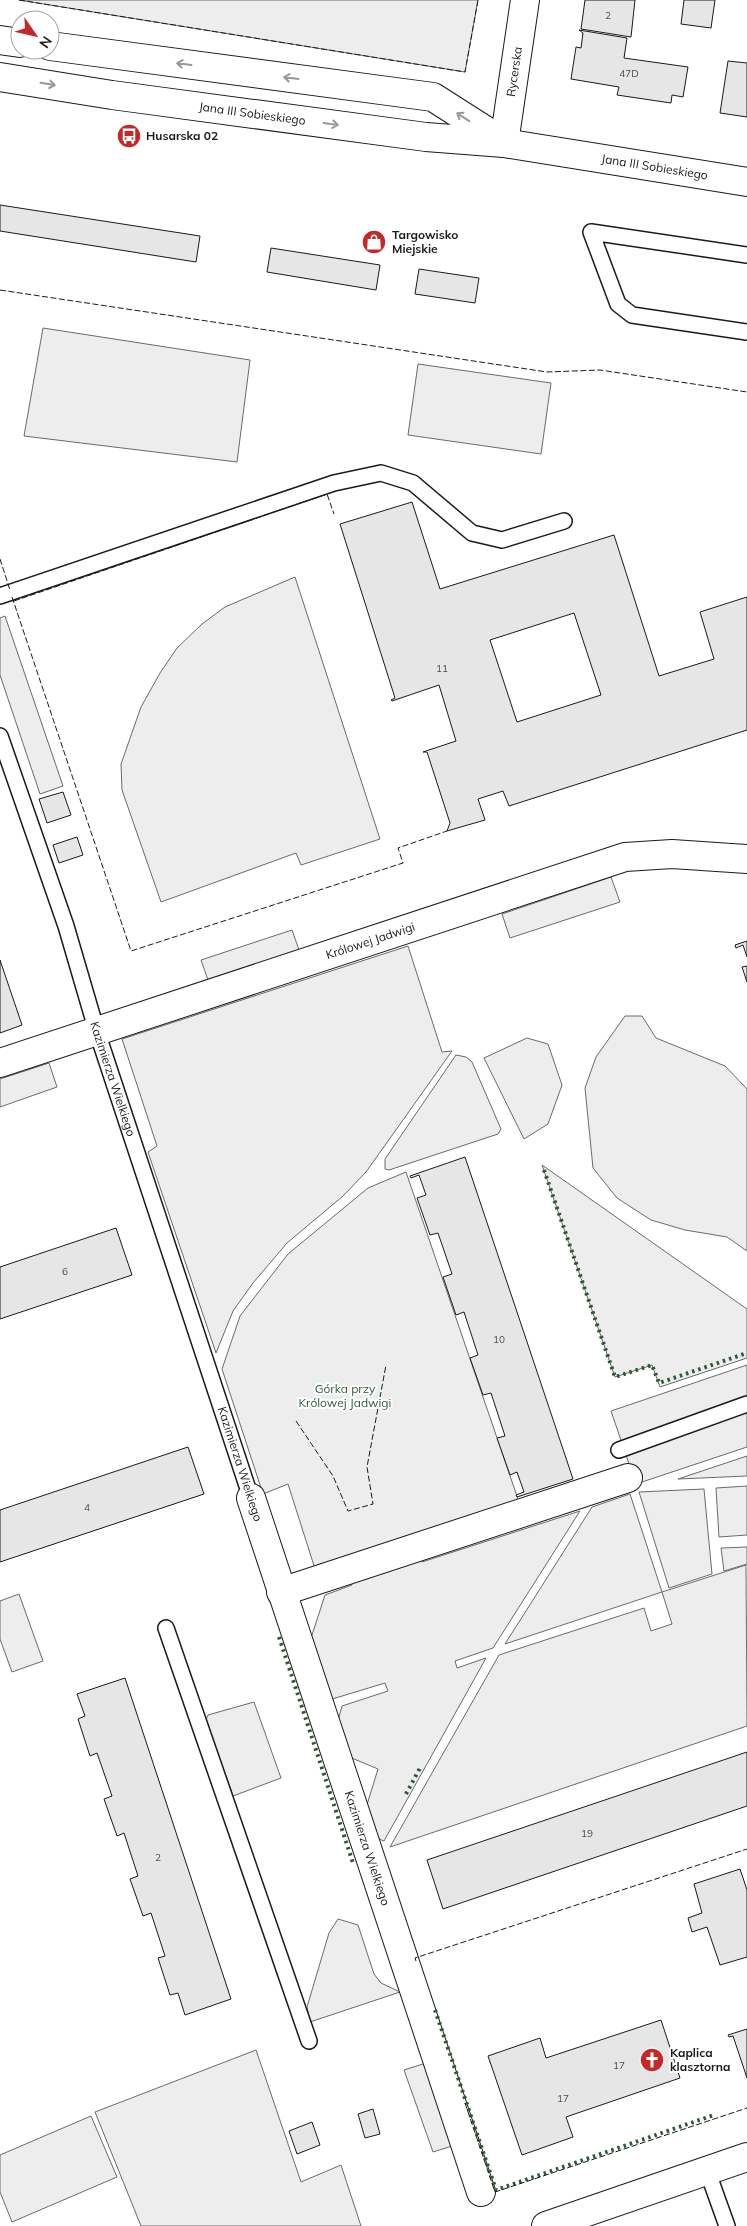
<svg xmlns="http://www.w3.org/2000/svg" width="747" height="2226" viewBox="0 0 747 2226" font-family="Mulish,sans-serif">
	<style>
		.built { fill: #ededed; stroke: #6a6a6a }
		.building { fill: #e6e6e6; stroke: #1a1a1a; fill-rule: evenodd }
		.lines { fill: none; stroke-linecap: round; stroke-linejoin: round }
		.lane-casing { stroke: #1a1a1a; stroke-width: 18 }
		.street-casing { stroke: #1a1a1a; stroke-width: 30 }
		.secondary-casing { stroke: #1a1a1a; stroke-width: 30 }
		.lane { stroke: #fff; stroke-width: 15 }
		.street { stroke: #fff; stroke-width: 28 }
		.secondary { stroke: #fff; stroke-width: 28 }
		.hedge { stroke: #2b5a34; stroke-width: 4; stroke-dasharray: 2.5 4; stroke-linecap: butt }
		.fence { stroke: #1a1a1a; stroke-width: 1; stroke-dasharray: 6 2.5; stroke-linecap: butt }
		.oneway { stroke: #989898 }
		.labels { text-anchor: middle; stroke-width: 4; stroke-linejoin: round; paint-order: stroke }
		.number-label { font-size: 10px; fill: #4d4d4d }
		.street-label { font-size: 12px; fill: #1a1a1a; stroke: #fff }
		.poi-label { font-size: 12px; font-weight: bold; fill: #1a1a1a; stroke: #fff; text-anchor: start }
		.park-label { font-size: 12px; fill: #2b5a34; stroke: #fff }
	</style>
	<rect width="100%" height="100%" fill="#fff"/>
	<g class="built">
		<path d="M19 0H478L465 72Z"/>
		<path d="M43 328 250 360 237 462 24 436Z"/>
		<path d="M418 364 551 383 541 454 408 435Z"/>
		<path d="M295 577 380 839 301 865 296 853 161 902 122 790 121 764 141 707 160 673 177 648 202 624 225 607Z"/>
		<path d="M5 616 63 786 40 794 0 675V618Z"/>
		<path d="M611 877 620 902 510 938 502 914Z"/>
		<path d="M292 930 299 950 208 980 201 960Z"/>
		<path d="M408 946 442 1052 452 1051 366 1172 343 1196 287 1243 253 1283 233 1311 216 1353 148 1152 157 1146 122 1039Z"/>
		<path d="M625 1016H642L656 1038 725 1066 747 1089V1251L727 1237 685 1230 651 1220 617 1198 593 1168 585 1088 596 1057Z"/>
		<path d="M527 1038 548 1044 562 1085 548 1124 524 1139 484 1058Z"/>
		<path d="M456 1055 466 1057 472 1062 501 1129 498 1134 389 1170 385 1169V1159Z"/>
		<path d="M49 1063 57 1087 0 1107V1079Z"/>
		<path d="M542 1165 747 1309V1358L660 1387 652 1365 615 1377Z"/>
		<path d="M406 1172 520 1505 316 1572 288 1484 263 1494 222 1369 240 1316 288 1254 368 1188Z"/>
		<path d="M747 1365V1447L636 1484 611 1411Z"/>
		<path d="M747 1456V1476L678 1479Z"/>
		<path d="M747 1486V1535L719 1537 716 1488Z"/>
		<path d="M704 1489 712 1574 669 1588 639 1492Z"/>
		<path d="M630 1494 662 1592 746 1565 747 1726 390 1847 499 1655 644 1608 651 1631 672 1624 662 1592 505 1644 592 1507Z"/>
		<path d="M580 1511 493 1648 455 1661 457 1668 486 1658 384 1841 374 1837 366 1808 378 1769 347 1756 337 1724 342 1706 388 1691 385 1683 329 1700 310 1641 325 1595 352 1585 347 1570 416 1547 422 1562Z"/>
		<path d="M747 1547V1564L724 1571 721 1548Z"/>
		<path d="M19 1594 43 1661 12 1672 0 1639V1601Z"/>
		<path d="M254 1702 281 1778 233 1796 206 1720 208 1715Z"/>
		<path d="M338 1919 358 1925 374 1974 381 1983 400 1992 310 2022 307 2007 329 1933Z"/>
		<path d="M256 2050 301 2182 341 2165 361 2226H141L95 2112Z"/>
		<path d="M426 2063 452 2146 433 2152 404 2070Z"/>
		<path d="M91 2116 117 2177 12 2222 0 2192V2155Z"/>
	</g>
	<g class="building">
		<path d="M585 0H635L631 37 581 29Z"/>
		<path d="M684 0H715L711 28 681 24Z"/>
		<path d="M579 30 627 38 624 58 688 67 683 97 672 95 671 103 617 95 619 87 571 79 576 47 581 48 583 33Z"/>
		<path d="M728 61 747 63V117L720 113Z"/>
		<path d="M0 205 200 236 196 262 0 231Z"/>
		<path d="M271 248 380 265 376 290 267 272Z"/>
		<path d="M419 269 479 278 475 303 415 294Z"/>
		<path d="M412 502 440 589 614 535 659 676 714 659 700 612 747 597V730L509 806 503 791 478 799 485 820 447 831 450 823 427 752H423L456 741 439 685 392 701 391 700 395 698 340 524ZM574 613 601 695 517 722 490 640Z"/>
		<path d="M63 792 71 815 47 823 39 799Z"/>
		<path d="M77 837 83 855 59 863 53 845Z"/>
		<path d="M747 941V957L743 945 736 948 735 945Z"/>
		<path d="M0 960 22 1025 0 1033Z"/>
		<path d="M747 966V982L742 967Z"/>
		<path d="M465 1157 573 1479 517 1497 516 1495 524 1492 517 1472 510 1475 497 1438 505 1436 491 1393 483 1395 470 1358 478 1355 464 1312 456 1315 443 1277 452 1274 438 1233 430 1235 417 1198 426 1195 419 1175 411 1178 410 1176Z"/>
		<path d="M116 1228 132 1275 0 1319V1267Z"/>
		<path d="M188 1447 204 1494 0 1562V1510Z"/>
		<path d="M125 1678 231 1999 185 2015 178 1993 170 1995 158 1958 165 1956 151 1913 143 1916 130 1879 138 1876 124 1833 117 1836 104 1799 112 1796 97 1753 90 1756 78 1719 85 1716 77 1694Z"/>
		<path d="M747 1752V1806L443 1909 427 1860Z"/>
		<path d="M740 1869 747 1890V1957L720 1965 707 1927 692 1932 688 1918 702 1913 694 1884Z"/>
		<path d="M661 2020 680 2078 566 2117 573 2137 522 2155 488 2056 540 2038 546 2058Z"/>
		<path d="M747 2029V2078L733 2036 729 2037 728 2035Z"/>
		<path d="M373 2109 380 2134 365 2138 358 2114Z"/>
		<path d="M312 2122 320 2145 297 2154 289 2131Z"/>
	</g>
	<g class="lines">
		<g class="lane-casing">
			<g id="lane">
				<path d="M747 255 591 232 618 304 632 315 747 332"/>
				<path d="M0 596 334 483 381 473 413 483 472 533 502 540 564 521"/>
				<path id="s1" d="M0 736 66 926 97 1032 251 1498"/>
				<path d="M619 1450 747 1404"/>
				<path d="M166 1628 309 2041"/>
				<path d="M707 2170 727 2226"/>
			</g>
		</g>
		<g class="street-casing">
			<g id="street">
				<path id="s2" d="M504 143 525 0"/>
				<path id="s3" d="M0 1063 625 857 672 854 747 859"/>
				<path id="s4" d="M251 1498 481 2192"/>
				<path d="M281 1592 628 1478"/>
			</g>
		</g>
		<g class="secondary-casing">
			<g id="secondary">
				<path d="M0 40 20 43"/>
				<path d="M50 46 433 97 502 141"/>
				<path id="s5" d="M0 77 112 95 426 137 504 143 747 182"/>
				<path d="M546 2226 747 2157"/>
			</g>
		</g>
		<use href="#lane" class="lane"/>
		<use href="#street" class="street"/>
		<use href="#secondary" class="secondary"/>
		<g class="hedge">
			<path d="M544 1170 615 1377 652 1365 659 1383 747 1353"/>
			<path d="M279 1637 353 1863"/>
			<path d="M406 1794 420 1768"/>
			<path d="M435 2010 496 2190 714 2115"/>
		</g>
		<g class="fence">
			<path d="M19 0 465 72 478 0"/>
			<path d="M0 290 547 372 600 370 747 392"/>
			<path d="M0 559 10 590"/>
			<path d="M12 597 131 951 403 863 398 848 447 831"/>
			<path d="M14 601 327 494 334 514"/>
			<path d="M296 1421 333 1476 348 1511 373 1504 367 1467 386 1365"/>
			<path d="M416 1961 415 1958 747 1849"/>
			<path d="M465 2103 495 2192 747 2108"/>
		</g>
	</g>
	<defs><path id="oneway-shaft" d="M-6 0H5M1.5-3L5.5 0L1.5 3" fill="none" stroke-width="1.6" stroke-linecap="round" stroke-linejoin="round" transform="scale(1.25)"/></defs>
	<g class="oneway">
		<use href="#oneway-shaft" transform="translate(184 64) rotate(-173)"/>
		<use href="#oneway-shaft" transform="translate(291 78) rotate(-173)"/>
		<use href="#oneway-shaft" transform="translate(48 84) rotate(9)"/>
		<use href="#oneway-shaft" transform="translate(463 117) rotate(-147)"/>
		<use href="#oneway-shaft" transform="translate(331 124) rotate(8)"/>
	</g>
	<defs>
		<g id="bus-disc" transform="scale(1.25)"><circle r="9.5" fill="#c62828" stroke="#fff"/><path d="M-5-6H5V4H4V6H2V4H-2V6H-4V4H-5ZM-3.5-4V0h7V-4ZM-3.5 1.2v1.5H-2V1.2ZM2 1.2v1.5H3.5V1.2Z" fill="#fff"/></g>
		<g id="shop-disc" transform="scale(1.25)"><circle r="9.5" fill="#c62828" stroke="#fff"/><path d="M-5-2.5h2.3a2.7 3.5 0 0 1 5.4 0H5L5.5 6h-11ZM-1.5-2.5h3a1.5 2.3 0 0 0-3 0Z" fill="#fff"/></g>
		<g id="church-disc" transform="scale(1.25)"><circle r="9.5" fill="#c62828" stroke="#fff"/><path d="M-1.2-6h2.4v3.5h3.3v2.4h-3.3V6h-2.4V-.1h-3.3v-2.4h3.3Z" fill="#fff"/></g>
	</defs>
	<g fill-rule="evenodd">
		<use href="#bus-disc" x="129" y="136"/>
		<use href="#shop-disc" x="374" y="242"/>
		<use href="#church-disc" x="652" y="2060"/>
	</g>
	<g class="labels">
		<g class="number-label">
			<text x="608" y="19">2</text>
			<text x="629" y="77">47D</text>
			<text x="442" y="672">11</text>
			<text x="65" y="1275">6</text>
			<text x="499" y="1343">10</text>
			<text x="87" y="1511">4</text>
			<text x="587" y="1837">19</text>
			<text x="158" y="1861">2</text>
			<text x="619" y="2069">17</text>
			<text x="563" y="2102">17</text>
		</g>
		<g class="street-label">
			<text dy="4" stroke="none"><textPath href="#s2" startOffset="72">Rycerska</textPath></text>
			<text dy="4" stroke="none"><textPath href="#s5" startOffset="255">Jana III Sobieskiego</textPath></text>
			<text dy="4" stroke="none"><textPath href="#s5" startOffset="661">Jana III Sobieskiego</textPath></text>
			<text dy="4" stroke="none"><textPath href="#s3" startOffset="390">Królowej Jadwigi</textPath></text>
			<text dy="4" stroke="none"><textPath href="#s1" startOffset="361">Kazimierza Wielkiego</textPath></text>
			<text transform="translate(240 1464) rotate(72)" y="4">Kazimierza Wielkiego</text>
			<text dy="4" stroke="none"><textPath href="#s4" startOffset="369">Kazimierza Wielkiego</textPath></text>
		</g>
		<g class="poi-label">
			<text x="146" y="140">Husarska 02</text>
			<text x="392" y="239">Targowisko<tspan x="392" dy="14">Miejskie</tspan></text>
			<text x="670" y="2057">Kaplica<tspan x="670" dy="14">klasztorna</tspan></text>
		</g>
		<g class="park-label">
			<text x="345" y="1393">Górka przy<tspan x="345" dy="14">Królowej Jadwigi</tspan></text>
		</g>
	</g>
	<g transform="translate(35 35) rotate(124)"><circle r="24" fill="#ffffff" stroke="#a3a3a3"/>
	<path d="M0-4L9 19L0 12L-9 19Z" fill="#c62828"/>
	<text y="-8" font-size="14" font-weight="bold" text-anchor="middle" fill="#1a1a1a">N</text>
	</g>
</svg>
